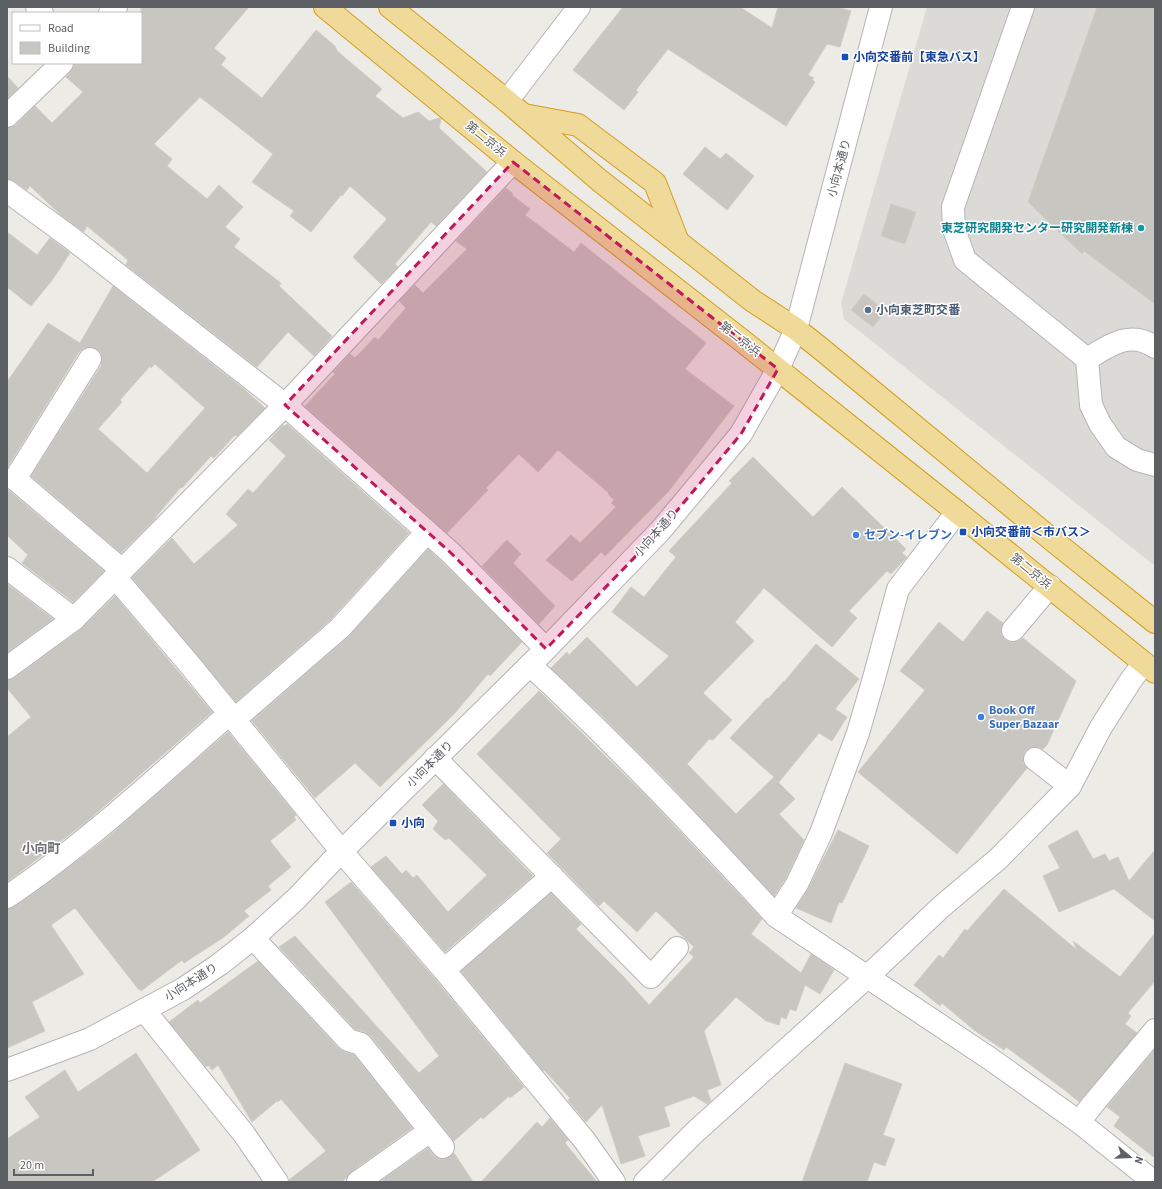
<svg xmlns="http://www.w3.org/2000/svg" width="1162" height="1189" viewBox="0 0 1162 1189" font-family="'Source Sans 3','Noto Sans JP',sans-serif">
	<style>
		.industrial { fill: #dcdad7 }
		.building { fill: #c8c6c1; stroke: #d1cdc4; fill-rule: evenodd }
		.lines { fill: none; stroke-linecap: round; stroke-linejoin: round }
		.minor-casing { stroke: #b2b4b8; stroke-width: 24 }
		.highway-casing { stroke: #d59d1c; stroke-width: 24 }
		.minor { stroke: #fff; stroke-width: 22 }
		.highway { stroke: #f0da99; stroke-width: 22 }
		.marked { fill: #c2185b; fill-opacity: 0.2; stroke: #c2185b; stroke-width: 3; stroke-dasharray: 8 5; stroke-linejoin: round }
		.transit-dot { fill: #1a4fb4; stroke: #fff; stroke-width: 1.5 }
		.culture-dot { fill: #0f9aa8; stroke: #fff; stroke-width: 1.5 }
		.service-dot { fill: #5c6f8a; stroke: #fff; stroke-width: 1.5 }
		.shop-dot { fill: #3f7fe0; stroke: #fff; stroke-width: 1.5 }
		.labels { text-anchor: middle; stroke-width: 3; stroke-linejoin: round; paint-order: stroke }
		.transit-label { font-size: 12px; font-weight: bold; fill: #164399; stroke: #fff; text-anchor: start }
		.street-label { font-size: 12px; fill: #5c5f63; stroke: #fff }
		.culture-label { font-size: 12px; font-weight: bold; fill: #0d838f; stroke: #fff; text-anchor: end }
		.service-label { font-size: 12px; font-weight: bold; fill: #4e5e75; stroke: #fff; text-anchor: start }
		.shop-label { font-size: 12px; font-weight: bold; fill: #366cbe; stroke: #fff; text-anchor: start }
		.neighbourhood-label { font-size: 13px; font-weight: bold; fill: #6d7175; stroke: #fff }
	</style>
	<rect width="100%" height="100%" fill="#edebe5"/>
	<path class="industrial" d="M927 7H1155V566L844 319 841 303Z"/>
	<g class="building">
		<path d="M141 7H249L214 48 226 58 221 65 262 98 316 30 335 46 337 51 382 89 375 96 403 118 418 112 429 121 440 118 441 119 439 128 487 172 436 226 431 222 395 264 398 267 381 284 353 257 387 219 350 186 342 196 341 195 311 232 290 216 294 211 252 182 273 154 200 97 154 144 172 159 167 166 207 199 219 185 243 207 225 227 240 239 234 247 281 283 279 286 332 336 314 356 288 332 257 367 126 265 128 260 87 226 84 232 63 217 30 186 27 190 14 181 7 179V128H10L16 125 35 106 52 123 83 92 66 77 74 67V63H141Z"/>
		<path d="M623 7H740L772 28 778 7H836L851 11 840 47 827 44 808 75 814 78 812 80 815 82 786 126 668 49 636 90 638 92 624 110 573 70Z"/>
		<path d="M1097 7H1155V304L1084 251 1082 254 1028 202Z"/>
		<path d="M7 76 18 88 7 99Z"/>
		<path d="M705 147 720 159 726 153 754 176 727 210 683 174Z"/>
		<path d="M506 188 513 194 512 195 530 209 525 215 574 252 581 243 706 343 685 369 734 406 668 492 605 556 601 552 572 581 546 560 571 535 580 543 616 507 611 503 614 500 608 494 609 493 558 450 538 472 519 454 486 488 488 490 447 533 305 406 335 374 333 372 350 354 355 358 375 337 378 340 406 308 399 301 415 285 423 293 467 249 456 241Z"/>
		<path d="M891 204 916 212 905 244 881 236Z"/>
		<path d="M7 232 37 255 50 238 70 253 53 279 31 306 7 287Z"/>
		<path d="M113 286 245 390 265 408 237 436 235 435 214 458 211 456 182 488 181 487 155 518H156L121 553 31 476 101 366 102 359 101 353 97 349 90 347 84 348 79 352 7 468V382L48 323 80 343ZM155 364 205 408 147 473 98 429 122 402 120 400 150 366 151 368Z"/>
		<path d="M864 294 886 311 873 327 851 310Z"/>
		<path d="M287 424 409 533 331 619 236 702 132 578 172 538 194 564 238 525 226 514 248 489 253 493 286 456 269 440 283 425 285 426Z"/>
		<path d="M753 457 813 517 842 487 906 549 902 553 907 557 891 574 887 571 849 611 857 618 832 647 764 588 735 622 754 641 703 693 732 720 713 740 709 739 687 764 736 814 774 777 730 738 767 698 768 699 784 681V682L816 644 859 679 835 709 847 717 832 741 819 733 779 782 776 780 795 799 779 814 804 840 786 878 774 896 665 779 602 716 551 668 567 652 569 655 587 637 637 687 669 656 612 612 631 587 644 597 676 557 669 551 732 483 729 481Z"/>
		<path d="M7 489 104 571 73 602 22 563 28 555 7 535Z"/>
		<path d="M507 540 521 554 513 563 555 606 539 624 482 566Z"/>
		<path d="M428 549 442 562 522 642 490 676 488 674 454 714 380 787 355 763 315 798 252 721 348 637Z"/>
		<path d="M7 584 53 619 7 653Z"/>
		<path d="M115 596 212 712 86 822 7 882V737L31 717 7 688V680L14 678 81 629Z"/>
		<path d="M987 611 1003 623 1001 628V634L1005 640 1011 642H1017L1023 638 1076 681 1047 745 1043 749 1036 747 1030 748 1025 751 1023 758V763L1027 768 957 854 858 772 925 690 900 671 939 622 963 642Z"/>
		<path d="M539 691 647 797 762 919 751 934 801 973 811 954 834 970 820 994 805 985 796 1011 790 1009 786 1019 781 1017 779 1025 766 1021 736 997 704 1031 721 1085 707 1090 711 1101 707 1104 694 1096 664 1107 670 1126 638 1136 645 1156 621 1164 602 1105 586 1122 568 1100 570 1098 544 1070 543 1071 461 971 551 893 581 924 576 929 623 976 649 1005 694 957 689 953 694 947 656 911 637 932 604 901 599 906 547 853 561 839 477 754Z"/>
		<path d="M228 732 296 815 294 817 296 820 270 841 291 867 268 886 271 890 244 911 249 916 224 937 184 963 182 960 141 991 140 989 139 990 75 908 51 925 84 974 32 1002 45 1031 7 1048V909L14 907 44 886 102 842Z"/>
		<path d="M443 784 533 876 445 952 371 867 386 856 402 874 406 870 413 878 417 875 448 912 487 875 449 838 445 840 433 829 438 821 422 805Z"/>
		<path d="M838 830 869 846 842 903 839 902 831 923 796 908 808 889Z"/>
		<path d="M1077 830 1093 859 1105 854 1109 861 1118 857 1129 881 1155 850V921L1114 889 1059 912 1043 876 1060 868 1048 846Z"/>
		<path d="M351 882 434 978 524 1087 510 1098 509 1096 483 1119 481 1117 454 1141 371 1036 365 1032 355 1029 279 947 295 936 419 1073 439 1056 325 902Z"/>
		<path d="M1004 889 1077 950 1073 941 1120 977 1155 933V981L1128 1013 1131 1016 1125 1024 1137 1033 1079 1102 1066 1091 1006 1047 1004 1050 974 1030 942 1003 940 1006 914 985 939 955 943 958 965 929 967 931Z"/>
		<path d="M258 961 339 1049 344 1052 354 1055 412 1128 351 1172 346 1178 342 1182H289V1180L326 1151 281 1099 278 1102 277 1101 252 1122 218 1065 212 1070 208 1065 206 1067 169 1022 198 1000 200 1003Z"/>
		<path d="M1155 1049V1158L1114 1126 1120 1117 1107 1107Z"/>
		<path d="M136 1053 200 1150 152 1182H7V1139L40 1117 25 1097 65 1070 78 1092Z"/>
		<path d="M845 1063 902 1084 883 1135 895 1139 885 1166 874 1162 867 1182H802Z"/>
		<path d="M550 1118 568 1140 565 1143 597 1182H481L537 1122 542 1127Z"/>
		<path d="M428 1148 433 1155 439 1159H445L450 1157 454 1153 473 1182H383L382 1180Z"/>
	</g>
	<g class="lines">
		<g class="minor-casing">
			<g id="minor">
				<path d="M37 7 42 13"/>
				<path d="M1023 7 953 207 954 229 965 260 1087 359 1091 405 1100 424 1116 447 1137 460 1155 465"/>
				<path d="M110 13 116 7"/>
				<path d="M507 101 579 7"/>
				<path d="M7 116 62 63"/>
				<path d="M7 191 70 237 285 405 451 553 546 649"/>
				<path d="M90 359 15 479 122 570"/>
				<path d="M1087 359C1110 345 1130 330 1155 347"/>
				<path d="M957 512 898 589 874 678 858 733 821 833 797 884 776 916 989 1058 1079 1122 1154 1182"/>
				<path d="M7 568 74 619"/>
				<path d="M115 577 190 665 342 852 444 970 585 1141 614 1182"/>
				<path d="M1013 630 1050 586"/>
				<path d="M530 665C616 744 697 830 776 916"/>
				<path d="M7 668 74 619 285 405 513 162"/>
				<path d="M235 719 340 628 427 532"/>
				<path d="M435 758 651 977 677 948"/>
				<path d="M1035 759 1070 786"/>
				<path d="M7 897C87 843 158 777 230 713"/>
				<path d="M253 938 348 1040 361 1044 443 1147"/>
				<path d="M444 970 552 876"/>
				<path d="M144 1010 244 1134 277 1182"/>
				<path d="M7 1070 90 1039 183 989 220 964 253 938 296 899 334 859 546 649 660 531 741 434 778 369 796 329 881 7"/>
				<path d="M1079 1122 1093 1104 1155 1030"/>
				<path d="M358 1182 430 1131"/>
				<path d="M645 1182 694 1133 867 977 941 907 998 859 1070 786 1101 727 1131 680 1144 663"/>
			</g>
		</g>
		<g class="highway-casing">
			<g id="highway">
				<path d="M325 7 513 162 740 339 957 512 1155 672"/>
				<path d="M390 7 507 101 599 180 753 301 796 329 820 348 1056 543 1155 622"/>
				<path d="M524 115 578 125 655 183 678 242"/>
			</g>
		</g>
		<use href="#minor" class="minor"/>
		<use href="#highway" class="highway"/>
	</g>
	<path class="marked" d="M513 162 778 369 741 434 660 531 546 649 451 553 285 405Z"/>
	<g class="transit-dot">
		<rect x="841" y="53" width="8" height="8" rx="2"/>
		<rect x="959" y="528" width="8" height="8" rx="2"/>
		<rect x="389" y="819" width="8" height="8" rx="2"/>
	</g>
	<circle class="culture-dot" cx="1141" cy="228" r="4"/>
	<circle class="service-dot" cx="868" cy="310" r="4"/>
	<g class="shop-dot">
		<circle cx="856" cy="535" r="4"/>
		<circle cx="981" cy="717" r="4"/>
	</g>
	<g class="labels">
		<g class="transit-label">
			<text x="853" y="61">小向交番前【東急バス】</text>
			<text x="971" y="536">小向交番前＜市バス＞</text>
			<text x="401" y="827">小向</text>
		</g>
		<g class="street-label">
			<text transform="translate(486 139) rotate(39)" y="4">第二京浜</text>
			<text transform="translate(839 168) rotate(-75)" y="4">小向本通り</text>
			<text transform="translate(740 339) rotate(38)" y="4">第二京浜</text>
			<text transform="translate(656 533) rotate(-48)" y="4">小向本通り</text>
			<text transform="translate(1031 571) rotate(39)" y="4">第二京浜</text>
			<text transform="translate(430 764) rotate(-45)" y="4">小向本通り</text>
			<text transform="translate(191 982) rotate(-32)" y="4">小向本通り</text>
		</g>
		<g class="culture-label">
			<text x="1133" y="232">東芝研究開発センター研究開発新棟</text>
		</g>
		<g class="service-label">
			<text x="876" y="314">小向東芝町交番</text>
		</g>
		<g class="shop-label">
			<text x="864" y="539">セブン-イレブン</text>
			<text x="989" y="714">Book Off<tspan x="989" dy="14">Super Bazaar</tspan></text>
		</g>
		<g class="neighbourhood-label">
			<text x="41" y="853">小向町</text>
		</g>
	</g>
	<rect width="1162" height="1189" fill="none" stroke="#5c5f63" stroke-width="16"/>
	<rect x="12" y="12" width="130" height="52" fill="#ffffff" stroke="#bebfc1"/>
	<rect x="20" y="25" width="20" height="6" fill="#ffffff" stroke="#bebfc1"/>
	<text x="48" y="32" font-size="12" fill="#5c5f63">Road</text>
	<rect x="20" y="42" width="20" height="12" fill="#c8c6c1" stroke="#bebfc1"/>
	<text x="48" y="52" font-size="12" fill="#5c5f63">Building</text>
	<g transform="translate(1130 1157) rotate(109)" stroke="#ffffff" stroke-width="3" paint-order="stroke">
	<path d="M0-3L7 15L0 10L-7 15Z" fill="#5c5f63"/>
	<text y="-6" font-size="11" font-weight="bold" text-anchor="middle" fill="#5c5f63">N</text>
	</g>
	<path d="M14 1169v6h79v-6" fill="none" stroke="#5c5f63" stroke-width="2"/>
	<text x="20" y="1169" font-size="12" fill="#5c5f63" stroke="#ffffff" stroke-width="3" paint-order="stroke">20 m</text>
</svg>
